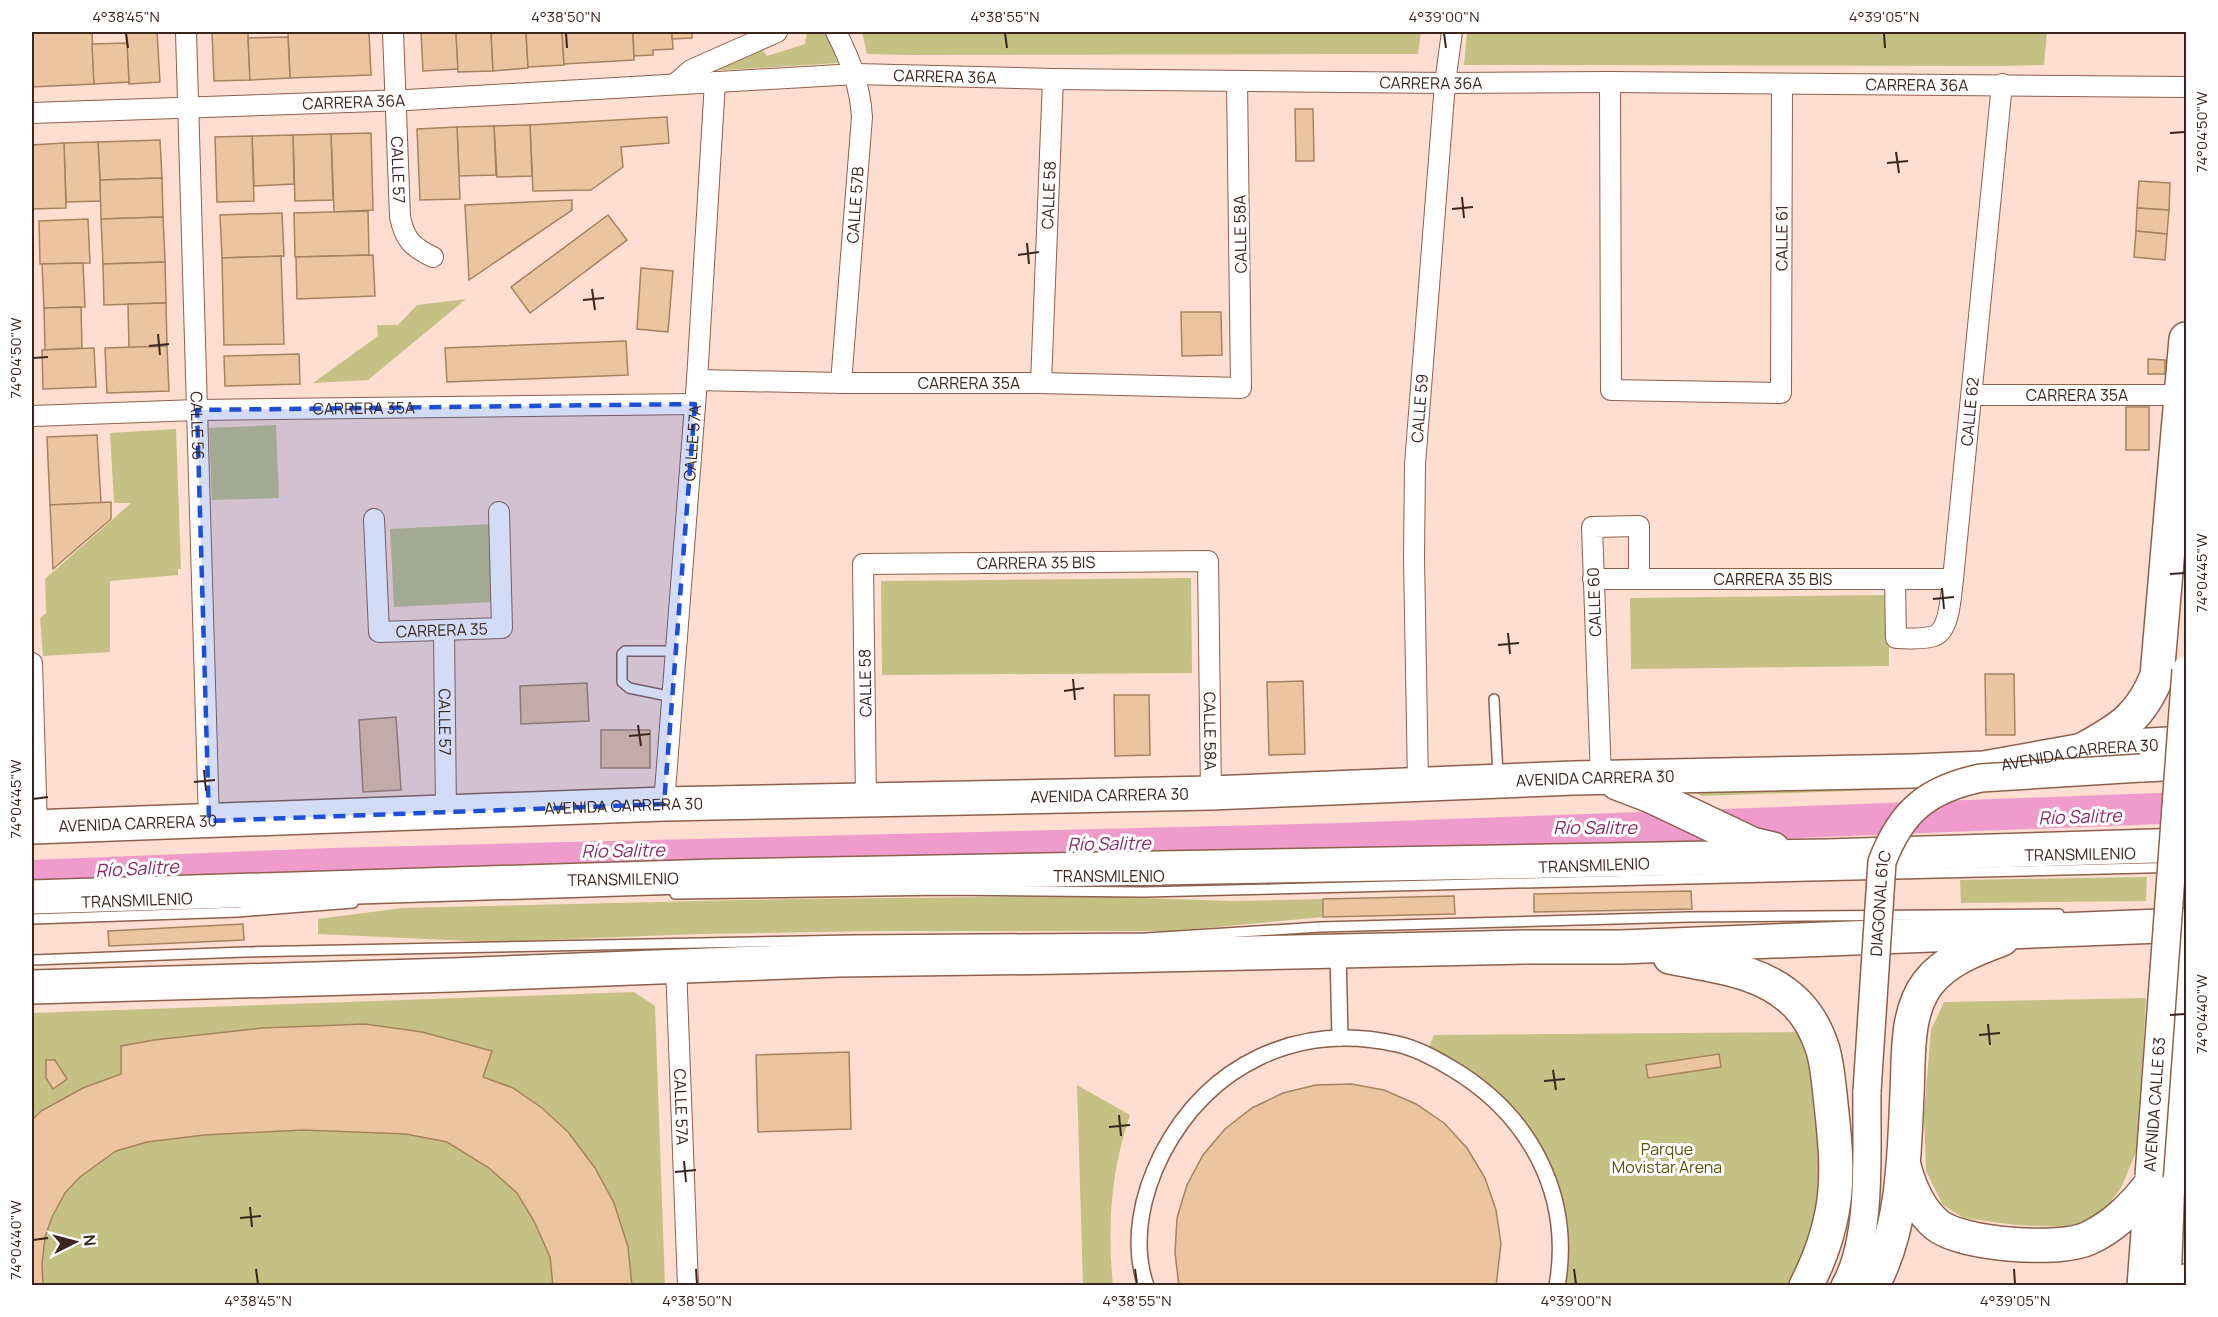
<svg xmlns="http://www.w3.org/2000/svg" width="2218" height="1317" viewBox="0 0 2218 1317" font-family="Manrope,sans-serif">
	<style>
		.green { fill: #c5c083 }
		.water { fill: #ef9bcc }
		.building { fill: #ecc49f; stroke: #a7825f; stroke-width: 1.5 }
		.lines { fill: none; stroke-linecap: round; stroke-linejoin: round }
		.service-casing { stroke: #8d604c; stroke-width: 12 }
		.pedestrian-casing { stroke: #8d604c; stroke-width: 18 }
		.minor-casing { stroke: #8d604c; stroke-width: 22 }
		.secondary-casing { stroke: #8d604c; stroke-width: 30 }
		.trunk-casing { stroke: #8d604c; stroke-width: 36 }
		.service { stroke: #fff; stroke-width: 9 }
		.pedestrian { stroke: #fff; stroke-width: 15 }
		.minor { stroke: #fff; stroke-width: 20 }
		.secondary { stroke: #fff; stroke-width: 27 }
		.trunk { stroke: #fff; stroke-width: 33 }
		.secondary-bridge-casing { stroke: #8d604c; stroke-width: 30; stroke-linecap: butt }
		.secondary-bridge { stroke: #fff; stroke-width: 27 }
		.marked { fill: #1d4ed8; fill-opacity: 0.2; stroke: #1d4ed8; stroke-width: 4.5; stroke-dasharray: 12 8; stroke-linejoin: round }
		.ticks { fill: none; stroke: #3a261e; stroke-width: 2 }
		.labels { text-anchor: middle; stroke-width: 6; stroke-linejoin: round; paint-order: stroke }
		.street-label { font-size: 16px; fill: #3a261e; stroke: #fff }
		.park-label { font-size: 16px; fill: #59530a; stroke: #fff }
		.water-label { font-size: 18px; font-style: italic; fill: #882968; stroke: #fff }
		.neatline { fill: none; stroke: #3a261e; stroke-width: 2 }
		.ticks-label { font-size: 15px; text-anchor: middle; fill: #3a261e }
	</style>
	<rect width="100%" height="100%" fill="#feded0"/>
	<g class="green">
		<path d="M807 32H826L838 63 707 71 759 49H762L767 56 805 44Z"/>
		<path d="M862 32H1421L1418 54 910 55 867 54Z"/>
		<path d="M1467 32H2047L2044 65 2000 66 1464 65Z"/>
		<path d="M466 299 368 380 313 383 378 336 377 325H398L417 305Z"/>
		<path d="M276 425 279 498 212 500 209 428Z"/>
		<path d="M176 429 181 569H178V575L110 581V652L43 656 40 618 46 613 45 579 131 503H114L110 433Z"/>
		<path d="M491 524 494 602 394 607 390 529Z"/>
		<path d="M1191 578 1192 673 882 675 881 581Z"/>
		<path d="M1889 595V666L1631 669 1630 598Z"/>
		<path d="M1927 780 1906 789 1702 796 1678 784Z"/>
		<path d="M2147 877 2146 901 1961 903 1960 880Z"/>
		<path d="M1084 896 1233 901 1323 899V917L1174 931H879L699 934 491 942 318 934V919L402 908 790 899Z"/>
		<path d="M634 992 655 1006 665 1285H32V1013Z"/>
		<path d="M2146 998 2138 1147 2121 1188 2107 1207 2094 1217 2068 1227 2015 1225 1964 1218 1943 1205 1926 1171 1924 1114 1931 1030 1944 1002Z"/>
		<path d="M1805 1032 1825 1170 1815 1226 1789 1285H1554L1556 1231 1539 1167 1491 1099 1424 1060 1434 1035Z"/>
		<path d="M1077 1085 1130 1115C1111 1170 1107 1228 1113 1285H1083Z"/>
	</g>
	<path class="water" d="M2186 792V823L1329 856 32 894V860L331 848 1340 823Z"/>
	<g class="building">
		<path d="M32 32H92L94 84 32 87Z"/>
		<path d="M126 32H157L160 82 129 84Z"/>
		<path d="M212 32H248L250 80 214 81Z"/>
		<path d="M288 32H369L371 75 290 78Z"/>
		<path d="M421 32H456L458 69 423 71Z"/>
		<path d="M456 32H491L493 71 458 72Z"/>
		<path d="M491 32H526L528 68 493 71Z"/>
		<path d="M526 32H562L564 65 528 67Z"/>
		<path d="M562 32H633L634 60 564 64Z"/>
		<path d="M633 32H672L673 49 653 50V55L634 56Z"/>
		<path d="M672 32H698H692V38L672 39Z"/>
		<path d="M288 37 290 78 250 80 248 38Z"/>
		<path d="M127 43 129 82 94 84 92 44Z"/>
		<path d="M1295 109H1313L1314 161H1296Z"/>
		<path d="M667 117 669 143 621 147 623 167 591 190 533 191 530 125Z"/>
		<path d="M530 125 532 176 497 177 494 126Z"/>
		<path d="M494 126 496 175 459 176 457 127Z"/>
		<path d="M457 127 460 199 420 200 417 129Z"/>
		<path d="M371 133 373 210 334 212 331 134Z"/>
		<path d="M331 134 333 200 295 201 293 135Z"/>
		<path d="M293 135 294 184 254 186 252 136Z"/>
		<path d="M252 136 254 201 217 202 215 137Z"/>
		<path d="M160 140 162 178 100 180 98 142Z"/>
		<path d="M98 142 101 201 66 202 64 143Z"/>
		<path d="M64 143 66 208 32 209V145Z"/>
		<path d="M162 178 163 217 101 219 100 180Z"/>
		<path d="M2139 181 2170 183 2169 210 2137 208Z"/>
		<path d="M572 200V210L469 280 465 205Z"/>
		<path d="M2137 208 2169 210 2167 234 2136 231Z"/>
		<path d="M368 211 369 255 295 257 294 213Z"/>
		<path d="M282 213 284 256 222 258 220 215Z"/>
		<path d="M608 215 627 240 530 313 511 287Z"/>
		<path d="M163 217 165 262 103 264 101 219Z"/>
		<path d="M88 219 90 263 40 264 39 221Z"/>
		<path d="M2136 231 2167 234 2165 260 2134 257Z"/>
		<path d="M373 255 375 296 297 299 296 257Z"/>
		<path d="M281 256 284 344 224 345 222 258Z"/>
		<path d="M165 262 166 303 104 305 103 264Z"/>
		<path d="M83 263 85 307 44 308 42 264Z"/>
		<path d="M641 268 673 271 668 332 637 329Z"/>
		<path d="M166 303 167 346 129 348 128 304Z"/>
		<path d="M81 307 82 348 45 350 44 308Z"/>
		<path d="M1181 312H1221L1222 355 1182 356Z"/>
		<path d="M626 341 628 375 447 382 445 348Z"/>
		<path d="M167 346 169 391 107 393 105 348Z"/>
		<path d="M94 348 96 387 43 389 42 350Z"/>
		<path d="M299 354 300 384 225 386 224 356Z"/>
		<path d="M2148 359 2165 360V374H2148Z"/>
		<rect x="2126" y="407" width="23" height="43"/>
		<path d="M97 435 101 503 50 505 47 437Z"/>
		<path d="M111 502V519L53 569 50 505Z"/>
		<path d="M1985 674H2014L2015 735H1986Z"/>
		<path d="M1303 681 1305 754 1269 755 1267 682Z"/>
		<path d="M587 683 589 721 521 724 520 686Z"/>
		<path d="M1114 695H1149L1150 755 1115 756Z"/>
		<path d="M396 717 401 790 363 792 359 720Z"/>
		<rect x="601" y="730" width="49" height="38"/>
		<path d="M1691 891 1692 909 1534 912V894Z"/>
		<path d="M1454 896 1455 914 1323 917V899Z"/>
		<path d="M243 924 244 940 109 946 108 931Z"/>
		<path d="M365 1024 422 1032 492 1051 483 1077 513 1088 542 1108 568 1132 595 1168 614 1203 628 1247 632 1286H553L550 1257 534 1221 517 1193 489 1168 447 1142 406 1134 303 1130 204 1135 147 1142 116 1151 80 1177 65 1193 52 1217 45 1237 42 1264 43 1286H32V1120L41 1111 83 1088 121 1074V1046L154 1040 262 1028Z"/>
		<path d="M849 1052 851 1129 758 1132 756 1055Z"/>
		<path d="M1719 1054 1721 1067 1648 1078 1646 1065Z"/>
		<path d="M46 1060H55L67 1079 53 1089 46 1078Z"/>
		<path d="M1351 1084 1384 1090 1416 1104 1444 1123 1467 1148 1485 1178 1496 1210 1501 1244 1496 1286H1179L1175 1253 1177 1218 1187 1185 1203 1155 1225 1129 1252 1108 1283 1093 1316 1085Z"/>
	</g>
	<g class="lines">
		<g class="service-casing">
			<g id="service">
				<path d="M673 697 629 688 622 682V654L625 651H676"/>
				<path d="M1494 699 1498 775"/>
				<path d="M675 894 945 890 1144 892 2186 867"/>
				<path d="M32 919 238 912 353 903"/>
				<path d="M32 960 244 952 853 940 1146 938 1320 927 1689 917 2059 914"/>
			</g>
		</g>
		<g class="pedestrian-casing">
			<g id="pedestrian">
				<path d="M1338 951 1340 1038"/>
				<path d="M1146 1286C1131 1242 1142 1194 1162 1154 1209 1064 1297 1022 1397 1044 1416 1048 1434 1058 1451 1068 1529 1114 1573 1194 1557 1286"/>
			</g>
		</g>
		<g class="minor-casing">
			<g id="minor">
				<path id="s1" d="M186 32 209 821"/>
				<path id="s2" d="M393 32 400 217C405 240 412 247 433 257"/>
				<path d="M836 32C850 59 860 85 862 117L841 383"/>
				<path id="s3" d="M1610 82 1611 390 1781 393 1782 84"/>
				<path d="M675 84 691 70 777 32"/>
				<path id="s4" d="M32 113 407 100 856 74 1053 79 1445 83 1610 82 2186 87"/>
				<path id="s5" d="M697 380 841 383H1041L1241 388 1237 81"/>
				<path id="s6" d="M1041 383 1053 79"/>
				<path id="s7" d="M1972 395H2181"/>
				<path id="s8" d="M32 416 197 410 695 404"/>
				<path id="s9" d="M374 519 379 632 502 628 499 512"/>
				<path id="s10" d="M1593 579H1953"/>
				<path id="s11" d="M1895 579 1896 638C1907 638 1923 640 1934 636 1950 631 1951 594 1953 579L2002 84"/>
				<path id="s12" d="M444 630 446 813"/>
				<path d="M32 663 37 827"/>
				<path d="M1601 778 1592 527 1639 526V579"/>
				<path id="s13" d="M1418 784 1414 557 1415 464 1445 83 1452 32"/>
				<path id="s14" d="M866 801 863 564 1208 561 1211 793"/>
				<path id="s15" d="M664 804 697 380 715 82"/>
				<path id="s16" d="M676 965 688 1286"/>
			</g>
		</g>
		<g class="secondary-casing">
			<g id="secondary">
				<path d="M2141 768 2186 766"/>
				<path d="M1845 1286C1873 1237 1866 1146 1867 1091"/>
				<path d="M2141 1286 2149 1180"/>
				<path d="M2167 1286 2171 1176 2186 951"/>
			</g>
		</g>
		<g class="trunk-casing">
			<g id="trunk">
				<path d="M2086 748C2122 728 2141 716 2157 676L2186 339"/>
				<path d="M1617 783 1651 796 1752 844 1773 849"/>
				<path id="s17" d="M32 827 664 804 1211 793 1574 778 1913 771 1984 768 2095 748 2186 743"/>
				<path d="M32 897 716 876 1826 856 2186 845"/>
				<path d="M1670 957C1714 966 1763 970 1796 1003 1809 1016 1818 1034 1823 1050 1828 1068 1829 1087 1831 1104 1835 1140 1839 1177 1832 1213 1827 1239 1818 1263 1806 1286"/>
				<path d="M32 987 452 975 838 960 1065 957 1525 947H1621L2186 925"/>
				<path d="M1904 1166C1910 1189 1919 1210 1937 1225 1962 1245 2061 1252 2089 1238 2114 1226 2131 1209 2148 1188"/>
				<path d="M1872 1286C1904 1228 1904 1157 1907 1094 1909 1058 1905 1013 1928 983 1946 960 1975 949 2002 939"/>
				<path d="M2186 1286V1281"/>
			</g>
		</g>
		<use href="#service" class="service"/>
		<use href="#pedestrian" class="pedestrian"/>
		<use href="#minor" class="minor"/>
		<use href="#secondary" class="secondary"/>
		<use href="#trunk" class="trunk"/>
		<g class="secondary-bridge-casing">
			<g id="secondary-bridge">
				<path id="s18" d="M1867 1091 1882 862C1901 811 1928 789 1981 778L2141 768"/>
				<path id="s19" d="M2149 1176 2186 670"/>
			</g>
		</g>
		<use href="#secondary-bridge" class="secondary-bridge"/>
	</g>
	<path class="marked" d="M695 404 664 804 209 821 197 410Z"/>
	<path class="ticks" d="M126 33 128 48M566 33 567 48M1005 33 1007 48M1444 33 1446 48M1884 33 1885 48M2170 133 2185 132M1896 152 1899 173M1887 163 1908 161M1462 197 1464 218M1452 209 1473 207M1027 243 1029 264M1018 255 1039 252M592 289 595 310M583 300 604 298M158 334 160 355M149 346 169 344M33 358 48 357M2170 574 2185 573M1942 588 1944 609M1933 599 1954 597M1508 633 1510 654M1498 645 1519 643M1073 679 1075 700M1064 691 1084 688M638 725 641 746M629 736 650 734M204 770 206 791M194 782 215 780M33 799 48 797M2170 1015 2185 1014M1988 1024 1990 1045M1979 1035 2000 1033M1553 1070 1556 1090M1544 1081 1565 1079M1119 1115 1121 1136M1109 1127 1130 1125M684 1161 686 1182M675 1172 696 1170M250 1207 252 1227M240 1218 261 1216M33 1240 48 1238M256 1269 258 1284M696 1269 697 1284M1135 1269 1137 1284M1574 1269 1576 1284M2014 1269 2015 1284"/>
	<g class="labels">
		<g class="street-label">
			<text dy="6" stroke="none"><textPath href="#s4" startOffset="914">CARRERA 36A</textPath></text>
			<text dy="6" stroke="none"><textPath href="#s4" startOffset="1400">CARRERA 36A</textPath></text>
			<text dy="6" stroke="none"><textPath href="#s4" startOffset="1886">CARRERA 36A</textPath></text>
			<text dy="6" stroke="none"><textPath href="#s4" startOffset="322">CARRERA 36A</textPath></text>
			<text dy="6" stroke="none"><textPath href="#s2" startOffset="138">CALLE 57</textPath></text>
			<text dy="6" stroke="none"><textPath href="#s6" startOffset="188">CALLE 58</textPath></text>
			<text transform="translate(855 205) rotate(-86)" y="6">CALLE 57B</text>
			<text transform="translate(1240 234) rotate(-91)" y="6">CALLE 58A</text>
			<text dy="6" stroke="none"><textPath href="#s3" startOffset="633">CALLE 61</textPath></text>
			<text dy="6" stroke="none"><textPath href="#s5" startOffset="272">CARRERA 35A</textPath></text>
			<text dy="6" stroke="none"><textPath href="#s7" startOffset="105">CARRERA 35A</textPath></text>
			<text dy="6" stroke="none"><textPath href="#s13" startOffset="376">CALLE 59</textPath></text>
			<text dy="6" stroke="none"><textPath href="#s8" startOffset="332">CARRERA 35A</textPath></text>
			<text dy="6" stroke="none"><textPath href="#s11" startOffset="328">CALLE 62</textPath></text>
			<text dy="6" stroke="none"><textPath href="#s1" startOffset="394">CALLE 56</textPath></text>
			<text dy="6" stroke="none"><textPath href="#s15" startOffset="362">CALLE 57A</textPath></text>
			<text dy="6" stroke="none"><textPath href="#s14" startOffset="410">CARRERA 35 BIS</textPath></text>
			<text dy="6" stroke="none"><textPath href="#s10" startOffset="180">CARRERA 35 BIS</textPath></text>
			<text transform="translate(1594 602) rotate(-92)" y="6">CALLE 60</text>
			<text dy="6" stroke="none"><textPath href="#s9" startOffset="176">CARRERA 35</textPath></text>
			<text transform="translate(865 683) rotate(-91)" y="6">CALLE 58</text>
			<text dy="6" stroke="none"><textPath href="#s12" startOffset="92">CALLE 57</textPath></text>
			<text dy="6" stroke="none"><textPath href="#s14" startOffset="752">CALLE 58A</textPath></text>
			<text dy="6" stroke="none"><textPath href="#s17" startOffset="2050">AVENIDA CARRERA 30</textPath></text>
			<text dy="6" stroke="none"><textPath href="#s17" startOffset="1564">AVENIDA CARRERA 30</textPath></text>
			<text dy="6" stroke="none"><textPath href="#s17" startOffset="1078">AVENIDA CARRERA 30</textPath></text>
			<text dy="6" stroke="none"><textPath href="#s17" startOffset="592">AVENIDA CARRERA 30</textPath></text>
			<text dy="6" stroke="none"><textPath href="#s17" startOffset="106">AVENIDA CARRERA 30</textPath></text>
			<text transform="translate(2080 854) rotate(-1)" y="6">TRANSMILENIO</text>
			<text transform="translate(1594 865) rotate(-2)" y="6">TRANSMILENIO</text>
			<text x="1109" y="882">TRANSMILENIO</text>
			<text transform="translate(623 879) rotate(-1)" y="6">TRANSMILENIO</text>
			<text transform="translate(137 900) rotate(-2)" y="6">TRANSMILENIO</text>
			<text dy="6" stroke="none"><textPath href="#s18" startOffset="188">DIAGONAL 61C</textPath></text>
			<text dy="6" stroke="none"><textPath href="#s19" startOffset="72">AVENIDA CALLE 63</textPath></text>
			<text dy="6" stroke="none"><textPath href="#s16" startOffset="142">CALLE 57A</textPath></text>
		</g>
		<g class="park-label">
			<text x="1667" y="1155">Parque<tspan x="1667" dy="18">Movistar Arena</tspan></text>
		</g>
		<g class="water-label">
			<text transform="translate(2080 817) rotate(-2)" y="6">Río Salitre</text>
			<text x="1595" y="834">Río Salitre</text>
			<text transform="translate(1109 844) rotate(-1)" y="6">Río Salitre</text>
			<text transform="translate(623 851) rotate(-1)" y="6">Río Salitre</text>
			<text transform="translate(137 869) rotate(-3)" y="6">Río Salitre</text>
		</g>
	</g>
	<rect width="2218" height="1317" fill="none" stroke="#ffffff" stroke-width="66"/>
	<g transform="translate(75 1242) rotate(84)" stroke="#ffffff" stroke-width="4.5" paint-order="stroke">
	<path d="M0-4.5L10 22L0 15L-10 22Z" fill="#3a261e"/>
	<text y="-9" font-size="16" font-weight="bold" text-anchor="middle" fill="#3a261e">N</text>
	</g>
	<rect x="33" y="33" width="2152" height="1251" class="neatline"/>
	<g class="ticks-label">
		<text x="126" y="22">4°38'45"N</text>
		<text x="566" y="22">4°38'50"N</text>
		<text x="1005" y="22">4°38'55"N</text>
		<text x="1444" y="22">4°39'00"N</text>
		<text x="1884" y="22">4°39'05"N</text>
		<text transform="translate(2202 132) rotate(-90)" y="5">74°04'50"W</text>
		<text transform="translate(16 358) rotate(-90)" y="5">74°04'50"W</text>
		<text transform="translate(2202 573) rotate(-90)" y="5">74°04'45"W</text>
		<text transform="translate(16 799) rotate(-90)" y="5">74°04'45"W</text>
		<text transform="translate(2202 1014) rotate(-90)" y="5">74°04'40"W</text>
		<text transform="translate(16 1240) rotate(-90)" y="5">74°04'40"W</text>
		<text x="258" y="1306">4°38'45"N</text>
		<text x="697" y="1306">4°38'50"N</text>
		<text x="1137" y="1306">4°38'55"N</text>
		<text x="1576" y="1306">4°39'00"N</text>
		<text x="2015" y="1306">4°39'05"N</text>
	</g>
</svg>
